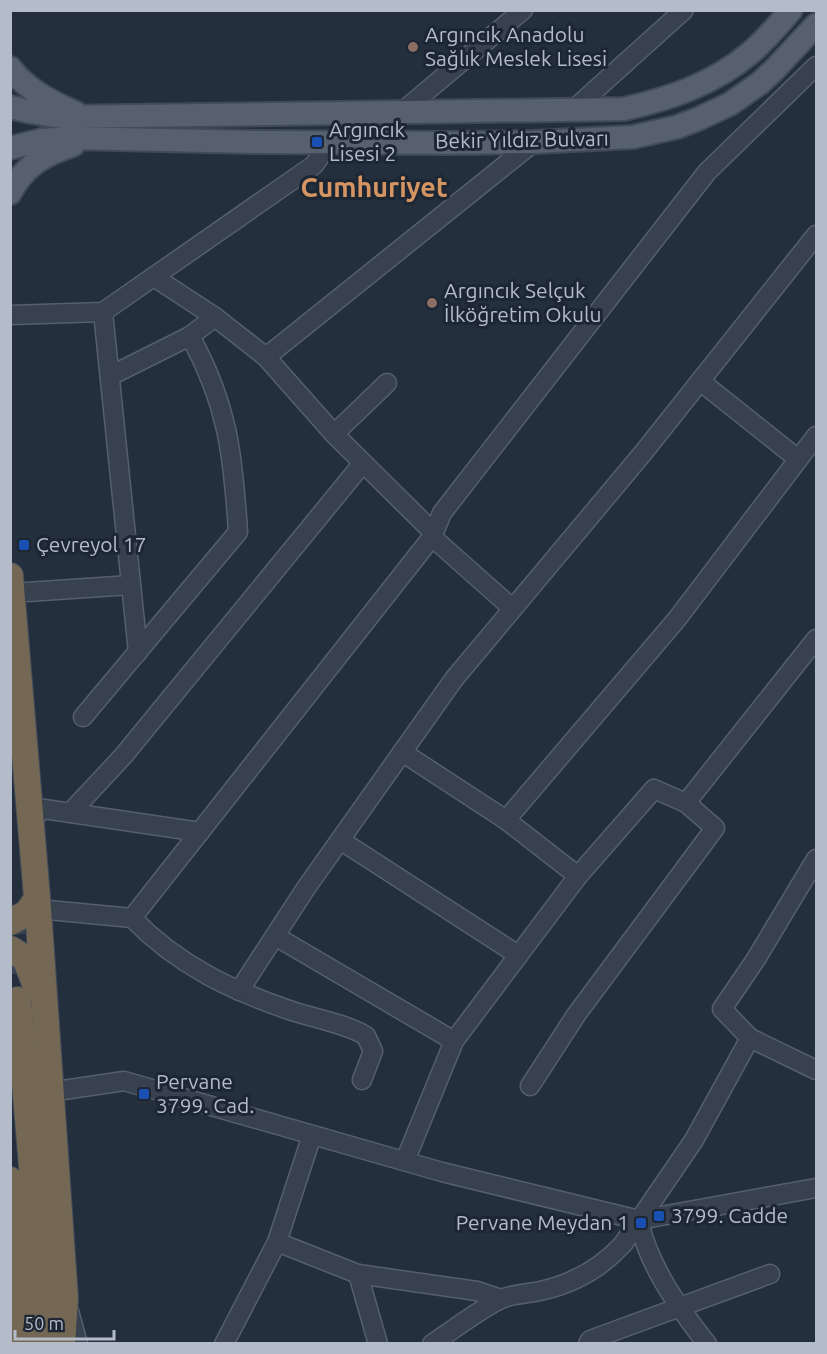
<svg xmlns="http://www.w3.org/2000/svg" width="827" height="1354" viewBox="0 0 827 1354" font-family="Ubuntu,sans-serif">
	<style>
		.lines { fill: none; stroke-linecap: round; stroke-linejoin: round }
		.highway-tunnel { stroke: #3a4453; stroke-width: 26; stroke-dasharray: 26 13; stroke-linecap: butt }
		.minor-casing { stroke: #565f6c; stroke-width: 21 }
		.major-casing { stroke: #414a57; stroke-width: 26 }
		.highway-casing { stroke: #434c59; stroke-width: 28 }
		.minor { stroke: #38414e; stroke-width: 18 }
		.major { stroke: #56606e; stroke-width: 22 }
		.highway { stroke: #746855; stroke-width: 26 }
		.education-dot { fill: #8d6e63; stroke: #1d2633; stroke-width: 2 }
		.transit-dot { fill: #1a4fb4; stroke: #1d2633; stroke-width: 2 }
		.labels { text-anchor: middle; stroke-width: 6; stroke-linejoin: round; paint-order: stroke }
		.poi-label { font-size: 21px; fill: #b4bcc9; stroke: #1d2633; text-anchor: start }
		.street-label { font-size: 21px; fill: #b4bcc9; stroke: #1d2633 }
		.district-label { font-size: 27px; font-weight: bold; fill: #d59563; stroke: #1d2633 }
	</style>
	<rect width="100%" height="100%" fill="#242f3e"/>
	<g class="lines">
		<path class="highway-tunnel" d="M10 909 18 1000"/>
		<g class="minor-casing">
			<g id="minor">
				<path d="M573 110 684 10"/>
				<path d="M403 111 523 10"/>
				<path d="M154 277 215 317 266 357 334 434 434 533"/>
				<path d="M103 312 138 652"/>
				<path d="M10 315 103 312 314 165 319 158 324 142"/>
				<path d="M266 357 534 142"/>
				<path d="M110 376 190 336 215 317"/>
				<path d="M700 381 798 459"/>
				<path d="M334 434 387 383"/>
				<path d="M432 537 512 608"/>
				<path d="M12 593 131 585"/>
				<path d="M83 717 238 532C233 455 228 405 190 336"/>
				<path d="M402 752 506 820 578 876"/>
				<path d="M686 803 816 639"/>
				<path d="M70 813 124 755 363 463"/>
				<path d="M30 820 44 809 200 832"/>
				<path d="M506 820 677 619 816 436"/>
				<path d="M340 840 518 955"/>
				<path d="M816 859 756 959 722 1009 750 1038 816 1070"/>
				<path d="M38 909 132 918 432 537 442 513 707 172 816 66"/>
				<path d="M132 918C179 966 232 991 295 1012 315 1018 349 1025 366 1036L373 1051 362 1080"/>
				<path d="M275 936 454 1041"/>
				<path d="M239 991 306 888 454 679 643 453 816 235"/>
				<path d="M50 1092 124 1081 442 1172 639 1220 816 1188"/>
				<path d="M405 1161 454 1041 578 876 654 789 686 803 715 828 576 1015 530 1086"/>
				<path d="M639 1220C647 1264 679 1308 707 1344"/>
				<path d="M277 1242 358 1274 477 1291 501 1299"/>
				<path d="M358 1274 378 1344"/>
				<path d="M69 1311 78 1344"/>
				<path d="M224 1344 277 1242 312 1135"/>
				<path d="M432 1344C454 1329 476 1312 499 1300 510 1294 527 1294 540 1291 573 1284 600 1269 623 1244L694 1140 750 1038"/>
				<path d="M588 1344 590 1340 770 1274"/>
			</g>
		</g>
		<g class="major-casing">
			<g id="major">
				<path d="M10 68C27 90 51 102 76 113"/>
				<path d="M10 107 31 112 61 117 624 109C669 99 713 84 749 54 765 41 778 25 791 10"/>
				<path d="M10 148 42 140 72 138 253 142 450 143 534 142 633 137 677 127 698 119 730 104 760 83 774 70 816 25"/>
				<path d="M10 193C24 166 45 154 73 145"/>
			</g>
		</g>
		<g class="highway-casing">
			<g id="highway">
				<path d="M10 576 38 909 65 1299 62 1344"/>
				<path d="M10 922 27 913 37 899"/>
				<path d="M10 949 25 958 36 986"/>
				<path d="M18 1000 47 1344"/>
				<path d="M10 1180 23 1344"/>
			</g>
		</g>
		<use href="#minor" class="minor"/>
		<use href="#major" class="major"/>
		<use href="#highway" class="highway"/>
	</g>
	<g class="education-dot">
		<circle cx="413" cy="47" r="6"/>
		<circle cx="432" cy="303" r="6"/>
	</g>
	<g class="transit-dot">
		<rect x="311" y="136" width="12" height="12" rx="3"/>
		<rect x="18" y="539" width="12" height="12" rx="3"/>
		<rect x="138" y="1088" width="12" height="12" rx="3"/>
		<rect x="653" y="1210" width="12" height="12" rx="3"/>
		<rect x="635" y="1217" width="12" height="12" rx="3"/>
	</g>
	<g class="labels">
		<g class="poi-label">
			<text x="425" y="42">Argıncık Anadolu<tspan x="425" dy="24">Sağlık Meslek Lisesi</tspan></text>
			<text x="329" y="137">Argıncık<tspan x="329" dy="24">Lisesi 2</tspan></text>
			<text x="444" y="298">Argıncık Selçuk<tspan x="444" dy="24">İlköğretim Okulu</tspan></text>
			<text x="36" y="552">Çevreyol 17</text>
			<text x="156" y="1089">Pervane<tspan x="156" dy="24">3799. Cad.</tspan></text>
			<text x="671" y="1223">3799. Cadde</text>
			<text x="629" y="1230" text-anchor="end">Pervane Meydan 1</text>
		</g>
		<g class="street-label">
			<text transform="translate(522 140) rotate(-1)" y="7">Bekir Yıldız Bulvarı</text>
		</g>
		<g class="district-label">
			<text x="374" y="197">Cumhuriyet</text>
		</g>
	</g>
	<rect width="827" height="1354" fill="none" stroke="#b4bcc9" stroke-width="24"/>
	<path d="M15 1330v9h99v-9" fill="none" stroke="#b4bcc9" stroke-width="3"/>
	<text x="24" y="1330" font-size="18" fill="#b4bcc9" stroke="#1d2633" stroke-width="4.5" paint-order="stroke">50 m</text>
</svg>
